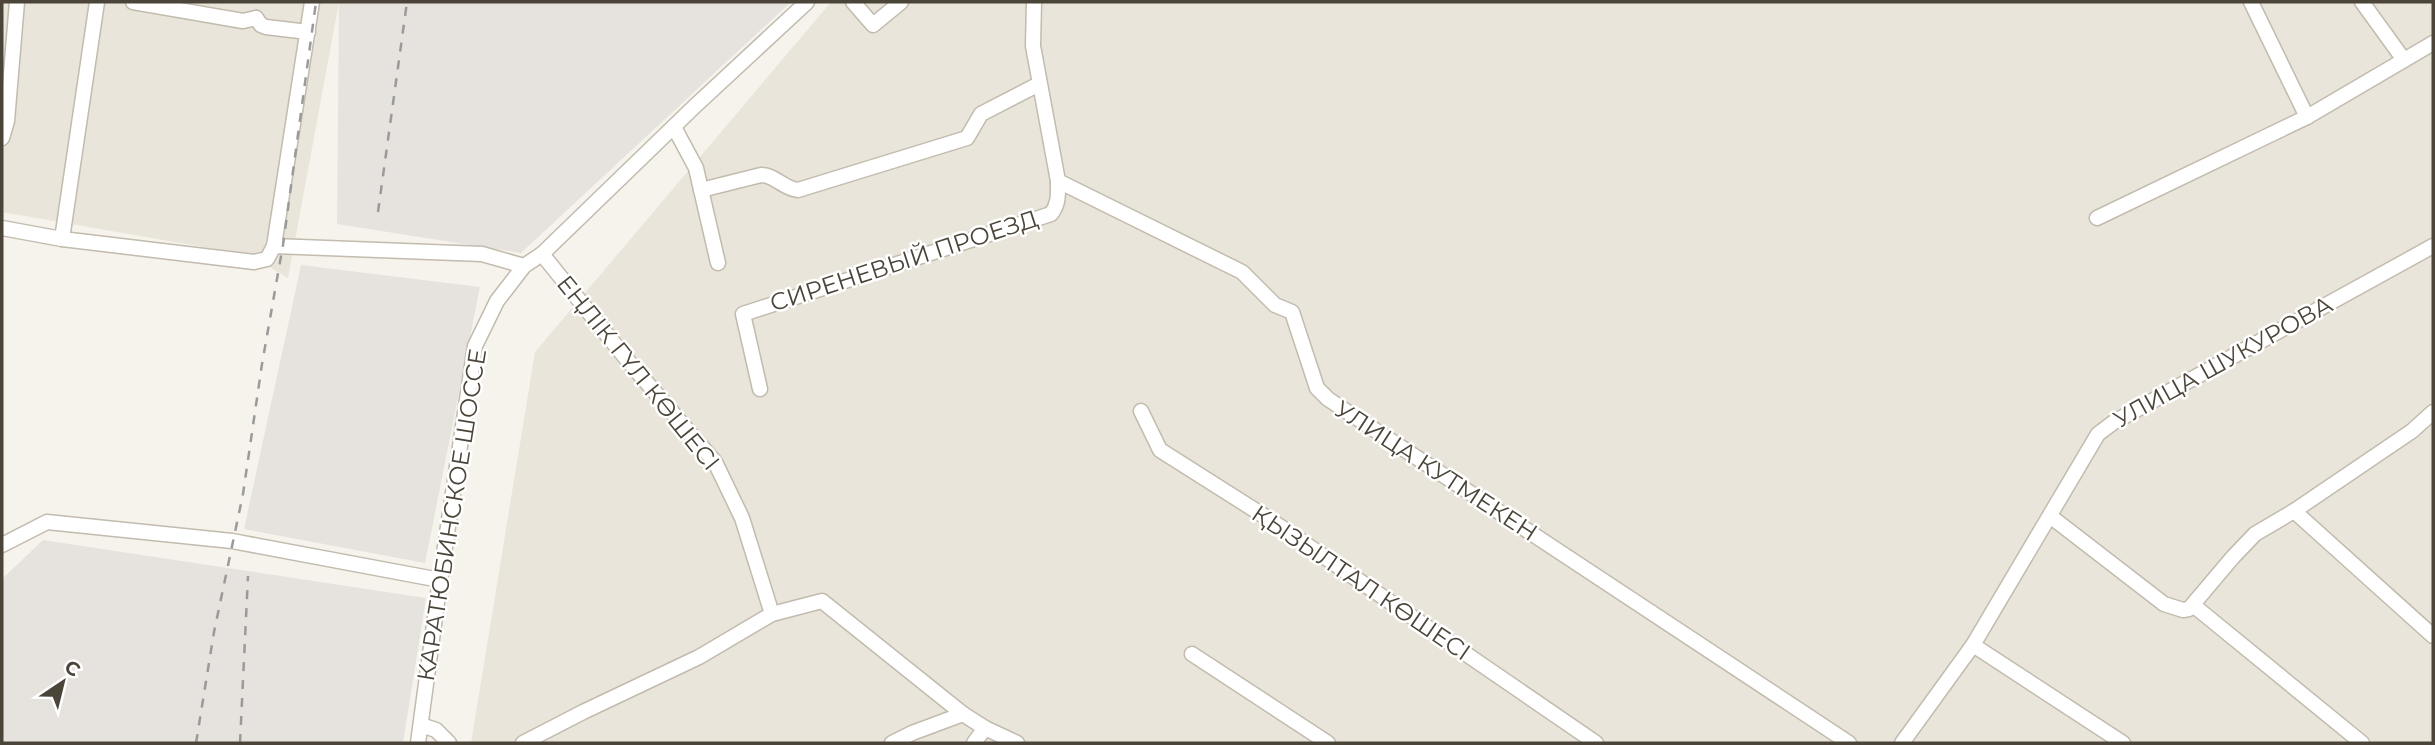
<svg xmlns="http://www.w3.org/2000/svg" width="2435" height="745" viewBox="0 0 2435 745" font-family="Montserrat,sans-serif">
	<style>
		.residential { fill: #eae5da }
		.industrial { fill: #e6e2dd }
		.lines { fill: none; stroke-linecap: round; stroke-linejoin: round }
		.minor-casing { stroke: #c2bbae; stroke-width: 17 }
		.minor { stroke: #fff; stroke-width: 14 }
		.rail { stroke: #9a9a9a; stroke-width: 2.5; stroke-dasharray: 9 9; stroke-linecap: butt }
		.labels { text-anchor: middle; stroke-width: 5; stroke-linejoin: round; paint-order: stroke }
		.street-label { font-size: 24px; fill: #4b4439; stroke: #fff }
	</style>
	<rect width="100%" height="100%" fill="#f6f3ec"/>
	<g class="residential">
		<path d="M2 2H339L288 278 249 255 2 212Z"/>
		<path d="M831 2H2433V743H471L535 352Z"/>
	</g>
	<g class="industrial">
		<path d="M339 2H791L521 253 337 224Z"/>
		<path d="M301 265 480 287 425 563 244 529Z"/>
		<path d="M43 540 426 598 403 743H2V579Z"/>
	</g>
	<g class="lines">
		<g class="minor-casing">
			<g id="minor">
				<path d="M133 2 243 21 256 18"/>
				<path d="M853 2 873 25 901 2"/>
				<path d="M2251 2 2307 117 2433 43"/>
				<path d="M2362 2 2404 60"/>
				<path d="M256 18 261 25 266 27 308 32"/>
				<path d="M674 127 696 168 718 263"/>
				<path d="M2 138 7 121 17 2"/>
				<path d="M1058 181 1242 272 1275 305 1292 312 1317 388 1328 399 1849 743"/>
				<path d="M701 190 761 175C775 175 784 189 798 190L967 138 981 114 1039 84"/>
				<path d="M2097 218 2307 117"/>
				<path d="M2 228 62 239 254 262 267 259 274 246 312 2"/>
				<path d="M62 239 97 2"/>
				<path d="M274 246 482 254 524 266"/>
				<path d="M542 254 629 362 715 462 742 518 772 614"/>
				<path d="M760 389 743 314 1051 214C1059 204 1058 194 1058 181L1033 46 1034 2"/>
				<path d="M1141 411 1160 450 1272 521 1596 743"/>
				<path d="M2294 511 2433 636"/>
				<path d="M2050 516 2164 604 2183 610 2189 609 2233 557 2255 534 2294 511 2412 431 2433 412"/>
				<path d="M2 545 47 522 232 541 440 580"/>
				<path d="M2193 605 2362 743"/>
				<path d="M1973 645 2123 743"/>
				<path d="M1192 654 1328 743"/>
				<path d="M421 725 436 730 449 743"/>
				<path d="M418 743 440 580 475 346 497 301 524 266 542 254 695 106 807 2"/>
				<path d="M523 743 583 712 699 657 772 614 822 601 963 714"/>
				<path d="M892 743 912 733 963 714 985 728 1017 743"/>
				<path d="M974 743 985 728"/>
				<path d="M1902 743 1973 645 2098 434 2114 422 2433 246"/>
			</g>
		</g>
		<use href="#minor" class="minor"/>
		<g class="rail">
			<path d="M378 212 407 2"/>
			<path d="M196 743 214 632 243 494 262 364 283 245 316 2"/>
			<path d="M240 743 248 576"/>
		</g>
	</g>
	<g class="labels">
		<g class="street-label">
			<text transform="translate(904 261) rotate(-18)" y="8">СИРЕНЕВЫЙ ПРОЕЗД</text>
			<text transform="translate(2223 362) rotate(-29)" y="8">УЛИЦА ШУКУРОВА</text>
			<text transform="translate(638 373) rotate(51)" y="8">ЕҢЛІК ГҮЛ КӨШЕСІ</text>
			<text transform="translate(1436 471) rotate(33)" y="8">УЛИЦА КУТМЕКЕН</text>
			<text transform="translate(452 515) rotate(-81)" y="8">КАРАТЮБИНСКОЕ ШОССЕ</text>
			<text transform="translate(1361 583) rotate(34)" y="8">ҚЫЗЫЛТАЛ КӨШЕСІ</text>
		</g>
	</g>
	<rect width="2435" height="745" fill="none" stroke="#4b4439" stroke-width="7"/>
	<g transform="translate(63 682) rotate(35)" stroke="#ffffff" stroke-width="5" paint-order="stroke">
	<path d="M0-5L12 26L0 18L-12 26Z" fill="#4b4439"/>
	<text y="-10" font-size="19" font-weight="bold" text-anchor="middle" fill="#4b4439">С</text>
	</g>
</svg>
